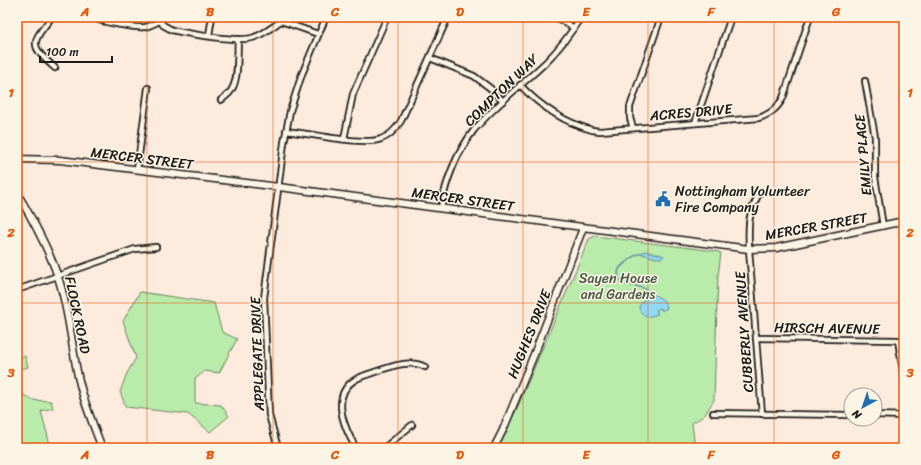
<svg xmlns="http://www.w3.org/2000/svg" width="921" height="465" viewBox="0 0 921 465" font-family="Sriracha,sans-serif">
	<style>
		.green { fill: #b9ebab; stroke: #6a8464 }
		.water { fill: #90d9f2; stroke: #628d9c }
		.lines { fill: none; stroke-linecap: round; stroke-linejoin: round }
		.stream { stroke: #628d9c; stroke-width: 1.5 }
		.street-casing { stroke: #1c1c1c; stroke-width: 8 }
		.secondary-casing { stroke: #1c1c1c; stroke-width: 9 }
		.street { stroke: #fcf5e5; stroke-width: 4.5 }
		.secondary { stroke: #fcf5e5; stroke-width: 6 }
		.grid { fill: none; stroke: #e8590c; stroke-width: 1; stroke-opacity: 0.55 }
		.labels { text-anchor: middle; stroke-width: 3; stroke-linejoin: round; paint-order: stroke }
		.street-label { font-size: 14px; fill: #1c1c1c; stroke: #fcf5e5 }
		.poi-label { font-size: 14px; fill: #1c1c1c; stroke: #fcf5e5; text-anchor: start }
		.park-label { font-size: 14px; fill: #4b5a47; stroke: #fcf5e5 }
		.neatline { fill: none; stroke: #e8590c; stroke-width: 1.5 }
		.grid-label { font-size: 13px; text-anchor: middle; font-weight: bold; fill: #e8590c }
	</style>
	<rect width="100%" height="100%" fill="#fdebdd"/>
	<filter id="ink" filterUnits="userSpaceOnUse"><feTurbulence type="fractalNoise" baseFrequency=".025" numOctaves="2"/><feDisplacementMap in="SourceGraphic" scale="8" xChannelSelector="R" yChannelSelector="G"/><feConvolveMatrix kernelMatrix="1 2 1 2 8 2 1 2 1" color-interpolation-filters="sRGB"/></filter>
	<g filter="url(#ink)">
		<g class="green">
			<path d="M595 236 715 251 721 253 718 276 714 400 704 416 692 423 695 448H498L518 406 589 239Z"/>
			<path d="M140 292 214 303 222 332 237 339 219 373 205 371 195 379V403L221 405 229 416 210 432 188 414 126 407 120 392 127 373 136 358 123 321Z"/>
			<path d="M25 356 28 367 18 370 17 373V357Z"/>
			<path d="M17 384 19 392 32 400 51 401 53 408 41 411 51 448H17Z"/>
		</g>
		<g class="water">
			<path d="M645 251 662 255 664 256 662 258H656L642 254 643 252Z"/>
			<path d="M652 294C660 298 665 299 667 308L662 311 661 308 656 310 658 314 648 317C643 316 639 311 639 306L647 296Z"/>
		</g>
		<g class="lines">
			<path class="stream" d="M642 253C636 254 632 257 628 261 618 267 614 274 623 284 632 286 646 285 650 295"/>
			<g class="street-casing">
				<g id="street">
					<path d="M52 17C31 43 29 45 55 68"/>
					<path d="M91 17C101 22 134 28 145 27 150 26 155 23 160 21"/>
					<path d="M158 17 163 25 172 30C189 34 237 42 252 38 263 35 272 27 281 21L318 34"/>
					<path d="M556 17 574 28"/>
					<path d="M209 35 212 17"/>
					<path d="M430 58 474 76 490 88 503 101"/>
					<path d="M865 81 875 137V177L883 226"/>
					<path d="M520 85C541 107 563 122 592 130L600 131 759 118C770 114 777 109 783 98L810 17"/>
					<path d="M221 100C225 97 230 94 232 89 239 78 237 53 238 39"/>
					<path d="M695 123 731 17"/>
					<path d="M633 128 630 118V107L661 17"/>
					<path d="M286 131C307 133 364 146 381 139 390 136 396 129 401 121L448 17"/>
					<path d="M344 139 353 94 387 17"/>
					<path d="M137 170 148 88"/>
					<path d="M760 192C748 213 748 224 749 249L762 414"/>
					<path d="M441 208C446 179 456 154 474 130 495 105 522 85 545 63 559 49 571 33 581 17"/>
					<path d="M17 290 135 249 156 247"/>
					<path d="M756 338 898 340 904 377"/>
					<path d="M713 413 851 415"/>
					<path d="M875 415 904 416"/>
					<path d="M144 448H159"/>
					<path d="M278 448 269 415 264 298 284 143 290 111 302 74 326 17"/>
					<path d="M356 448C342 424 328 389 363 376 380 371 408 357 425 367"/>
					<path d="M384 448 412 425"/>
				</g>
			</g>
			<g class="secondary-casing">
				<g id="secondary">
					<path d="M17 159 60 160 279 187 749 249 776 248 904 221"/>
					<path d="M17 193C33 220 48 247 58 277 69 310 71 343 78 376 83 401 93 424 102 448"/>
					<path d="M494 448 503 430 535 352 583 228"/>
				</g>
			</g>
			<use href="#street" class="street"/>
			<use href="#secondary" class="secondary"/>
		</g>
	</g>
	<path class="grid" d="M147 17V448M273 17V448M398 17V448M523 17V448M648 17V448M774 17V448M17 162H904M17 303H904"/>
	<defs>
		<g id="civic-bare" transform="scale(1.2)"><path d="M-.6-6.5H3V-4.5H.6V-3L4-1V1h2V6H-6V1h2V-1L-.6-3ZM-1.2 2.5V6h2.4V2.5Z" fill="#1f6fb2" stroke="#fcf5e5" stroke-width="2.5" paint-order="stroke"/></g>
	</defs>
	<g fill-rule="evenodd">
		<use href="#civic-bare" x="663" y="199"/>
	</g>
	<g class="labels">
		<g class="street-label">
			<text transform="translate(501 90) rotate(-44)" y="5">COMPTON WAY</text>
			<text transform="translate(691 112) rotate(-5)" y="5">ACRES DRIVE</text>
			<text transform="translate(863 155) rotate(-95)" y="5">EMILY PLACE</text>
			<text transform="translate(142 158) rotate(7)" y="5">MERCER STREET</text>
			<text transform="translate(463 199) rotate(8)" y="5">MERCER STREET</text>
			<text transform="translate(816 226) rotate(-10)" y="5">MERCER STREET</text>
			<text transform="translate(78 315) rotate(78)" y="5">FLOCK ROAD</text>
			<text transform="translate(827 328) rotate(1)" y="5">HIRSCH AVENUE</text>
			<text transform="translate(744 332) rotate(-94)" y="5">CUBBERLY AVENUE</text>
			<text transform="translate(529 334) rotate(-68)" y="5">HUGHES DRIVE</text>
			<text transform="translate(257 354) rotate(-92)" y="5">APPLEGATE DRIVE</text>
		</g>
		<g class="poi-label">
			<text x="675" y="196">Nottingham Volunteer<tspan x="675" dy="16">Fire Company</tspan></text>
		</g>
		<g class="park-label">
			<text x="618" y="283">Sayen House<tspan x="618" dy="16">and Gardens</tspan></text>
		</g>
	</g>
	<rect width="921" height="465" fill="none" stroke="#fcf5e5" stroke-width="44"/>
	<g transform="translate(863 407) rotate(220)"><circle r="19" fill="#fcf5e5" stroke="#a29e95"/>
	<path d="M0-3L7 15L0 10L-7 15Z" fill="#1f6fb2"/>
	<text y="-6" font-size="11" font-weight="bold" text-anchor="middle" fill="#1c1c1c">N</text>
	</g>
	<path d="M40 56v6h72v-6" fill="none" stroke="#1c1c1c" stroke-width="2"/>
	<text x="46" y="56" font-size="12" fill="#1c1c1c" stroke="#fcf5e5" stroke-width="3" paint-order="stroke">100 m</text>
	<rect x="22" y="22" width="877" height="421" class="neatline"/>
	<g class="grid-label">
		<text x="85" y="16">A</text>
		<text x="210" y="16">B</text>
		<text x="335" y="16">C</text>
		<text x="460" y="16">D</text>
		<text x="586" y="16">E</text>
		<text x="711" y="16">F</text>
		<text x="836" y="16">G</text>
		<text x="11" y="97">1</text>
		<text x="910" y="97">1</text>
		<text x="11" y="237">2</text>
		<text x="910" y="237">2</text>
		<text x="11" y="377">3</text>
		<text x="910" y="377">3</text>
		<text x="85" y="459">A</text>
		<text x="210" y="459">B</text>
		<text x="335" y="459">C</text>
		<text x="460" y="459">D</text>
		<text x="586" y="459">E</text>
		<text x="711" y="459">F</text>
		<text x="836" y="459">G</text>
	</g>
</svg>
